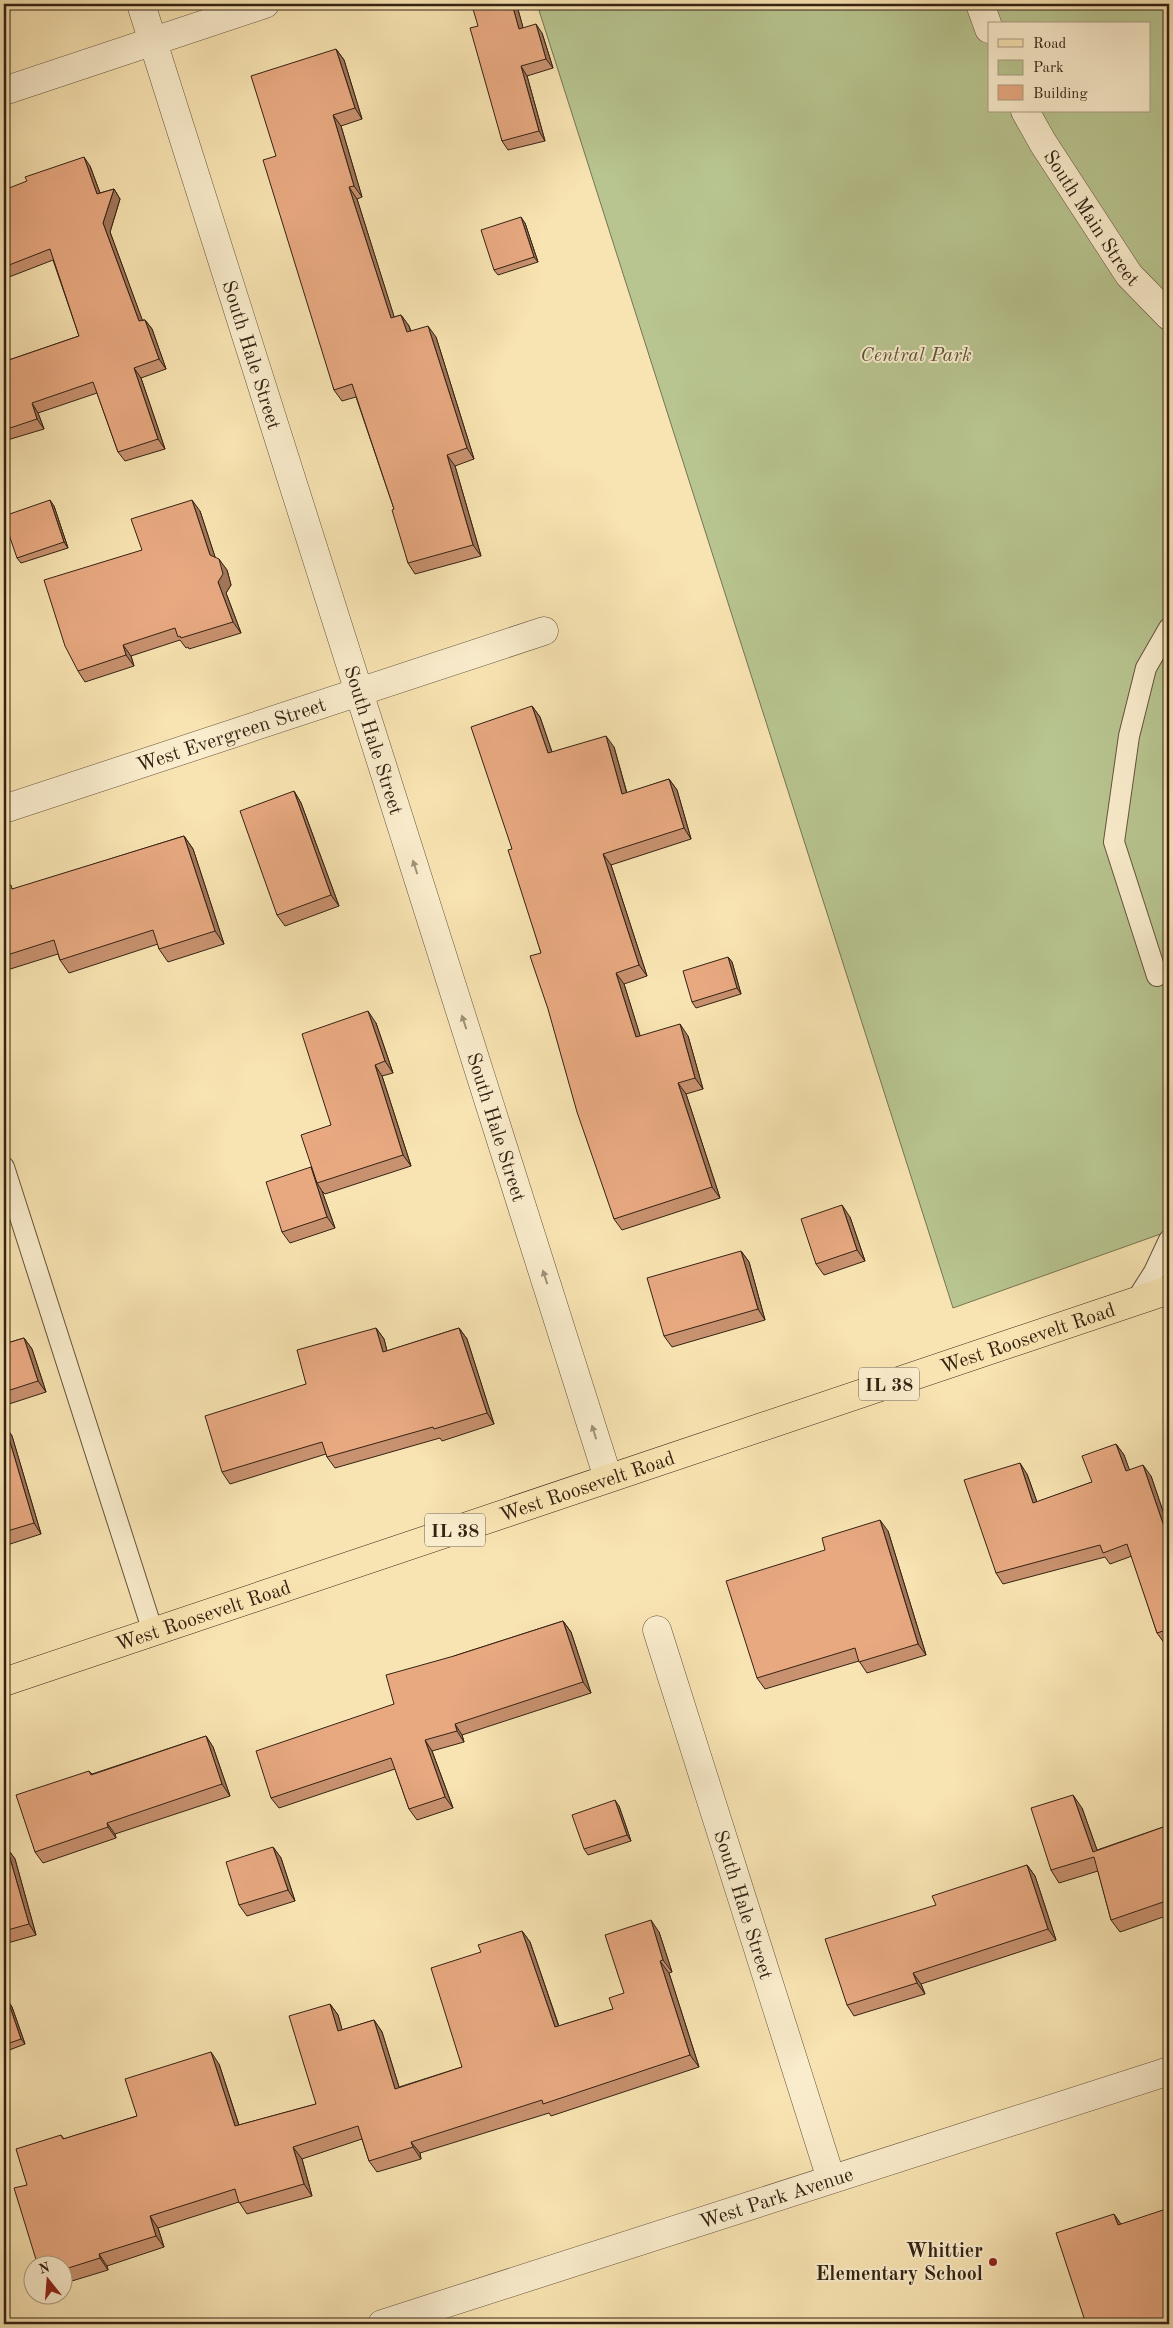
<svg xmlns="http://www.w3.org/2000/svg" width="1173" height="2328" viewBox="0 0 1173 2328" font-family="'Old Standard TT',serif">
	<style>
		.green { fill: #b8c590; stroke: #767452; fill-rule: evenodd }
		.lines { fill: none; stroke-linecap: round; stroke-linejoin: round }
		.service-casing { stroke: #65523c; stroke-width: 22 }
		.minor-casing { stroke: #65523c; stroke-width: 29 }
		.tertiary-casing { stroke: #65523c; stroke-width: 29 }
		.primary-casing { stroke: #342214; stroke-width: 29 }
		.service { stroke: #faedcd; stroke-width: 20 }
		.minor { stroke: #faedcd; stroke-width: 28 }
		.tertiary { stroke: #faedcd; stroke-width: 28 }
		.primary { stroke: #f8e4b2; stroke-width: 28 }
		.wall { fill: #c8916f; stroke: #342214 }
		.shaded-wall { fill: #a2765a; stroke: #342214 }
		.building { fill: #e8a981; stroke: #342214 }
		.oneway { fill: #a1927a }
		.poi-dot { fill: #8f2418; stroke: #faedcd; stroke-width: 2 }
		.labels { text-anchor: middle; stroke-width: 4; stroke-linejoin: round; paint-order: stroke }
		.shield { fill: #faedcd; stroke: #6f5f4c; stroke-width: 1 }
		.shield-label { font-size: 19px; font-weight: bold; fill: #342214 }
		.street-label { font-size: 20px; fill: #342214; stroke: #faedcd }
		.park-label { font-size: 20px; font-style: italic; fill: #5c5339; stroke: #faedcd }
		.poi-label { font-size: 20px; font-weight: bold; fill: #342214; stroke: #faedcd; text-anchor: end }
	</style>
	<rect width="100%" height="100%" fill="#f8e4b2"/>
	<filter id="stains"><feTurbulence type="fractalNoise" baseFrequency=".004" numOctaves="4"/><feColorMatrix values="0 0 0 0 .2 0 0 0 0 .09 0 0 0 0 .02 0 0 0 .5 -.17"/></filter>
	<radialGradient id="worn" r=".72"><stop offset=".6" stop-color="#630" stop-opacity="0"/><stop offset="1" stop-color="#630" stop-opacity=".3"/></radialGradient>
	<path class="green" d="M537 4H1169V1231L953 1308ZM989 24H1149V111H989Z"/>
	<g class="lines">
		<g class="service-casing">
			<g id="service">
				<path d="M1157 976 1114 842 1129 736 1146 668 1169 628"/>
				<path d="M4 1167 153 1632"/>
				<path d="M1135 1302 1154 1272 1169 1240"/>
			</g>
		</g>
		<g class="minor-casing">
			<g id="minor">
				<path id="s1" d="M141 4 608 1478"/>
				<path d="M4 91 265 4"/>
				<path id="s2" d="M4 809 544 631"/>
				<path id="s3" d="M657 1630 831 2179"/>
				<path id="s4" d="M382 2324 1169 2071"/>
			</g>
		</g>
		<g class="tertiary-casing">
			<g id="tertiary">
				<path d="M980 4 989 29"/>
				<path id="s5" d="M1025 111 1043 143 1129 275 1169 316"/>
			</g>
		</g>
		<g class="primary-casing">
			<g id="primary">
				<path id="s6" d="M4 1682 1169 1290"/>
			</g>
		</g>
		<use href="#service" class="service"/>
		<use href="#minor" class="minor"/>
		<use href="#tertiary" class="tertiary"/>
		<use href="#primary" class="primary"/>
	</g>
	<g class="wall">
		<path d="M488 4H515L517 6 523 28 542 33 553 68 527 76 545 141 508 150 502 141 478 26Z"/>
		<path d="M336 49 344 60 362 119 341 126 362 197 357 199 394 317 401 315 409 326 411 331 436 337 474 459 455 466 481 556 415 574 408 563 394 509 356 397 342 401 334 390 276 156Z"/>
		<path d="M90 166 100 193 114 189 120 199 110 232 142 320H145L152 329 166 369 141 378 165 449 125 461 118 452 97 393 38 413 44 429 4 441V360L6 361 79 336 53 260 4 279V190Z"/>
		<path d="M525 223 538 262 498 275 494 270Z"/>
		<path d="M54 506 68 548 21 563 17 558Z"/>
		<path d="M200 511 215 557 227 570 231 585 226 593 241 633 189 649 188 647 186 648 180 640 131 656 134 666 85 682 78 671 142 550Z"/>
		<path d="M532 706 540 717 552 752 614 747 627 793 669 779 677 790 691 839 611 865 647 976 624 984 640 1036H688L703 1089 686 1094 720 1198 622 1230 614 1219 541 953 512 849Z"/>
		<path d="M294 791 301 803 339 906 285 926 277 915Z"/>
		<path d="M184 836 193 849 224 944 168 962 159 949 158 944 69 973 60 960 58 954 4 971V887L14 889Z"/>
		<path d="M728 957 732 962 741 994 696 1008 692 1002Z"/>
		<path d="M376 1023 393 1073 382 1076 411 1166 325 1194 322 1191 335 1228 290 1243 282 1232 311 1167 313 1170 331 1125Z"/>
		<path d="M850 1217 865 1261 824 1275 816 1264Z"/>
		<path d="M741 1251 749 1262 765 1320 672 1347 664 1336Z"/>
		<path d="M376 1328 384 1339 387 1351 459 1328 467 1339 494 1424 442 1441 440 1438 335 1468 327 1457 326 1454 230 1484 222 1472 306 1384Z"/>
		<path d="M24 1338 32 1349 46 1392 6 1405 4 1403V1344Z"/>
		<path d="M4 1425 12 1436 41 1534 4 1546Z"/>
		<path d="M1116 1444 1124 1455 1129 1470 1151 1476 1169 1529V1643L1165 1644 1157 1633 1132 1556 1110 1564 1105 1557 1003 1584 996 1573 1027 1474 1037 1502 1092 1482Z"/>
		<path d="M888 1531 926 1655 867 1673 859 1661 765 1689 757 1678Z"/>
		<path d="M563 1621 571 1632 591 1693 462 1735 464 1742 432 1751 453 1808 417 1820 409 1809 395 1769 279 1808 271 1798 394 1704 454 1656Z"/>
		<path d="M206 1736 213 1747 230 1796 115 1834 116 1838 43 1863 35 1852 89 1771 92 1774Z"/>
		<path d="M619 1806 631 1841 588 1855 584 1849Z"/>
		<path d="M1082 1808 1097 1850 1169 1825V1915L1120 1932 1111 1920 1098 1871 1059 1883 1051 1870Z"/>
		<path d="M273 1847 281 1858 295 1901 247 1916 239 1905Z"/>
		<path d="M7 1848 15 1859 36 1935 4 1944V1849Z"/>
		<path d="M1027 1865 1035 1876 1056 1940 921 1984 925 1994 854 2016 847 2005 936 1905Z"/>
		<path d="M522 1931 530 1942 559 2026 613 2009 624 1993 659 1932 672 1972 669 1973 699 2067 551 2116 549 2113 420 2153 421 2159 377 2172 369 2161 362 2139 302 2159 312 2196 247 2214 239 2202 158 2228 164 2247 107 2266 108 2270 62 2284V2266L27 2185 61 2135 64 2139 137 2116 219 2064 239 2125 316 2104 330 2004 338 2015 342 2030 374 2020 382 2032 399 2087 462 2067 481 1952Z"/>
		<path d="M8 2001 12 2007 25 2044 4 2052V2003Z"/>
	</g>
	<g class="shaded-wall">
		<path d="M512 4H515L517 6 526 38 519 29Z"/>
		<path d="M536 24 542 33 553 68 546 59Z"/>
		<path d="M336 49 344 60 362 119 355 108Z"/>
		<path d="M521 66 527 76 545 141 539 131Z"/>
		<path d="M333 115 341 126 362 197 354 186Z"/>
		<path d="M84 157 90 166 104 204 97 194Z"/>
		<path d="M349 187 357 199 398 329 391 318Z"/>
		<path d="M114 189 120 199 110 232 146 330 139 321 103 223Z"/>
		<path d="M521 217 525 223 538 262 534 257Z"/>
		<path d="M401 315 409 326 414 343 407 332Z"/>
		<path d="M145 320 152 329 166 369 159 359Z"/>
		<path d="M428 326 436 337 474 459 467 448Z"/>
		<path d="M134 368 141 378 165 449 158 439Z"/>
		<path d="M32 403 38 413 44 429 37 419Z"/>
		<path d="M447 455 455 466 481 556 473 545Z"/>
		<path d="M50 500 54 506 68 548 64 542Z"/>
		<path d="M192 500 200 511 218 566 210 555Z"/>
		<path d="M219 559 227 570 231 585 226 593 241 633 233 622 218 582Z"/>
		<path d="M123 645 131 656 134 666 126 655Z"/>
		<path d="M532 706 540 717 556 764 548 753Z"/>
		<path d="M606 736 614 747 630 805 622 794Z"/>
		<path d="M669 779 677 790 691 839 684 828Z"/>
		<path d="M294 791 301 803 339 906 331 895Z"/>
		<path d="M184 836 193 849 224 944 215 931Z"/>
		<path d="M603 854 611 865 647 976 639 965Z"/>
		<path d="M728 957 732 962 741 994 737 988Z"/>
		<path d="M616 973 624 984 644 1048 636 1037Z"/>
		<path d="M368 1011 376 1023 393 1073 385 1061Z"/>
		<path d="M680 1024 688 1036 703 1089 695 1078Z"/>
		<path d="M375 1065 382 1076 411 1166 403 1155Z"/>
		<path d="M678 1083 686 1094 720 1198 712 1187Z"/>
		<path d="M311 1167 318 1178 317 1183 322 1191 335 1228 327 1217Z"/>
		<path d="M842 1205 850 1217 865 1261 857 1250Z"/>
		<path d="M741 1251 749 1262 765 1320 758 1309Z"/>
		<path d="M376 1328 384 1339 390 1363 383 1352Z"/>
		<path d="M459 1328 467 1339 494 1424 487 1413Z"/>
		<path d="M24 1338 32 1349 46 1392 38 1381Z"/>
		<path d="M5 1425 12 1436 41 1534 34 1523Z"/>
		<path d="M1116 1444 1124 1455 1134 1482 1126 1471Z"/>
		<path d="M1020 1463 1027 1474 1041 1514 1033 1503Z"/>
		<path d="M1143 1465 1151 1476 1169 1529V1541Z"/>
		<path d="M880 1520 888 1531 926 1655 918 1644Z"/>
		<path d="M563 1621 571 1632 591 1693 583 1682Z"/>
		<path d="M455 1724 462 1735 464 1742 457 1731Z"/>
		<path d="M206 1736 213 1747 230 1796 222 1784Z"/>
		<path d="M425 1740 432 1751 453 1808 445 1797Z"/>
		<path d="M1073 1795 1082 1808 1102 1864 1093 1852Z"/>
		<path d="M615 1800 619 1806 631 1841 627 1835Z"/>
		<path d="M107 1823 115 1834 116 1838 108 1827Z"/>
		<path d="M273 1847 281 1858 295 1901 288 1890Z"/>
		<path d="M7 1848 15 1859 36 1935 29 1924Z"/>
		<path d="M1027 1865 1035 1876 1056 1940 1048 1929Z"/>
		<path d="M651 1920 659 1932 672 1972 663 1960Z"/>
		<path d="M522 1931 530 1942 563 2039 555 2027Z"/>
		<path d="M660 1961 669 1973 699 2067 690 2055Z"/>
		<path d="M913 1973 921 1984 925 1994 917 1983Z"/>
		<path d="M8 2001 12 2007 25 2044 21 2039Z"/>
		<path d="M330 2004 338 2015 346 2043 338 2031Z"/>
		<path d="M374 2020 382 2032 403 2100 395 2089Z"/>
		<path d="M211 2052 219 2064 243 2138 235 2126Z"/>
		<path d="M411 2142 420 2153 421 2159 413 2147Z"/>
		<path d="M293 2147 302 2159 312 2196 304 2184Z"/>
		<path d="M1114 2214 1128 2234 1118 2225Z"/>
		<path d="M150 2216 158 2228 164 2247 156 2236Z"/>
		<path d="M99 2254 107 2266 108 2270 100 2258Z"/>
	</g>
	<g class="building">
		<path d="M488 4H512L519 29 536 24 546 59 521 66 539 131 502 141 470 28 478 26 473 9Z"/>
		<path d="M336 49 355 108 333 115 354 186 349 187 391 318 401 315 407 332 428 326 467 448 447 455 473 545 408 563 392 510 394 509 352 384 334 390 263 160 276 156 251 76Z"/>
		<path d="M84 157 97 194 114 189 103 223 139 321 145 320 159 359 134 368 158 439 118 452 93 382 32 403 37 419 4 430V360L5 359 6 361 79 336 50 249 4 267V190L27 181 25 177Z"/>
		<path d="M521 217 534 257 494 270 481 230Z"/>
		<path d="M50 500 64 542 17 558 4 520V516Z"/>
		<path d="M192 500 210 555 219 559 223 574 218 582 233 622 181 638 180 636 178 637 175 628 123 645 126 655 78 671 65 646 44 580 142 550 131 519Z"/>
		<path d="M532 706 548 753 606 736 622 794 669 779 684 828 603 854 639 965 616 973 636 1037 680 1024 695 1078 678 1083 712 1187 614 1219 577 1112 548 1009 530 956 541 953 508 850 512 849 471 727Z"/>
		<path d="M294 791 331 895 277 915 240 811Z"/>
		<path d="M184 836 215 931 159 949 153 930 60 960 54 940 4 956V887L11 885 12 889Z"/>
		<path d="M728 957 737 988 692 1002 683 971Z"/>
		<path d="M368 1011 385 1061 375 1065 403 1155 317 1183 301 1135 331 1125 302 1034Z"/>
		<path d="M311 1167 327 1217 282 1232 266 1182Z"/>
		<path d="M842 1205 857 1250 816 1264 801 1219Z"/>
		<path d="M741 1251 758 1309 664 1336 647 1278Z"/>
		<path d="M376 1328 383 1352 459 1328 487 1413 434 1429 433 1427 327 1457 322 1442 222 1472 205 1416 306 1384 297 1350Z"/>
		<path d="M24 1338 38 1381 4 1392V1344Z"/>
		<path d="M4 1425H5L34 1523 4 1532Z"/>
		<path d="M1116 1444 1126 1471 1143 1465 1169 1541V1629L1157 1633 1127 1544 1103 1553 1100 1545 996 1573 964 1480 1020 1463 1033 1503 1092 1482 1082 1456Z"/>
		<path d="M880 1520 918 1644 859 1662 855 1648 757 1678 726 1581 825 1550 822 1538Z"/>
		<path d="M563 1621 583 1682 455 1724 457 1731 425 1740 445 1797 409 1809 391 1758 271 1798 256 1751 394 1704 386 1675 454 1656Z"/>
		<path d="M206 1736 222 1784 107 1823 108 1827 35 1852 16 1795 89 1771 91 1775Z"/>
		<path d="M1073 1795 1093 1852 1169 1825V1900L1111 1920 1094 1857 1051 1870 1031 1808Z"/>
		<path d="M615 1800 627 1835 584 1849 572 1815Z"/>
		<path d="M273 1847 288 1890 239 1905 226 1862Z"/>
		<path d="M7 1848 29 1924 4 1931V1849Z"/>
		<path d="M1027 1865 1048 1929 913 1973 917 1983 847 2005 825 1939 936 1905 932 1896Z"/>
		<path d="M651 1920 663 1960 660 1961 690 2055 543 2104 542 2100 411 2142 413 2147 369 2161 358 2126 293 2147 304 2184 239 2203 235 2189 150 2216 156 2236 99 2254 100 2258 62 2270V2266H38L14 2188 27 2185 16 2149 61 2135 63 2139 137 2116 125 2079 211 2052 235 2126 316 2104 289 2016 330 2004 338 2031 374 2020 395 2089 462 2067 431 1968 481 1952 478 1945 522 1931 555 2027 613 2009 609 1998 624 1993 605 1935Z"/>
		<path d="M8 2001 21 2039 4 2045V2003Z"/>
		<path d="M1169 2208V2324H1086L1056 2233 1114 2214 1118 2225Z"/>
		<path d="M955 2320 956 2324H943Z"/>
	</g>
	<defs><path id="oneway-solid" d="M-6-.8H1V-3.2L6.5 0L1 3.2V.8H-6Z" transform="scale(1.25)"/></defs>
	<g class="oneway">
		<use href="#oneway-solid" transform="translate(415 867) rotate(-108)"/>
		<use href="#oneway-solid" transform="translate(464 1022) rotate(-108)"/>
		<use href="#oneway-solid" transform="translate(545 1277) rotate(-108)"/>
		<use href="#oneway-solid" transform="translate(594 1432) rotate(-107)"/>
	</g>
	<circle class="poi-dot" cx="993" cy="2262" r="5"/>
	<g class="labels">
		<g class="shield">
			<rect x="859" y="1367.5" width="60" height="33" rx="4"/>
			<rect x="425" y="1513.5" width="60" height="33" rx="4"/>
		</g>
		<g class="shield-label">
			<text x="889" y="1391">IL 38</text>
			<text x="455" y="1537">IL 38</text>
		</g>
		<g class="street-label">
			<text dy="7" stroke="none"><textPath href="#s5" startOffset="126">South Main Street</textPath></text>
			<text dy="7" stroke="none"><textPath href="#s1" startOffset="368">South Hale Street</textPath></text>
			<text dy="7" stroke="none"><textPath href="#s2" startOffset="239">West Evergreen Street</textPath></text>
			<text dy="7" stroke="none"><textPath href="#s1" startOffset="772">South Hale Street</textPath></text>
			<text dy="7" stroke="none"><textPath href="#s1" startOffset="1178">South Hale Street</textPath></text>
			<text dy="7" stroke="none"><textPath href="#s6" startOffset="1080">West Roosevelt Road</textPath></text>
			<text dy="7" stroke="none"><textPath href="#s6" startOffset="615">West Roosevelt Road</textPath></text>
			<text dy="7" stroke="none"><textPath href="#s6" startOffset="210">West Roosevelt Road</textPath></text>
			<text dy="7" stroke="none"><textPath href="#s3" startOffset="288">South Hale Street</textPath></text>
			<text dy="7" stroke="none"><textPath href="#s4" startOffset="414">West Park Avenue</textPath></text>
		</g>
		<g class="park-label">
			<text x="916" y="361">Central Park</text>
		</g>
		<g class="poi-label">
			<text x="983" y="2257">Whittier<tspan x="983" dy="23">Elementary School</tspan></text>
		</g>
	</g>
	<rect width="1173" height="2328" fill="none" stroke="#f8e4b2" stroke-width="20"/>
	<rect x="5" y="5" width="1163" height="2318" fill="none" stroke="#342214" stroke-width="2.5"/>
	<rect x="10" y="10" width="1153" height="2308" fill="none" stroke="#342214"/>
	<rect x="988" y="22" width="162" height="90" fill="#faedcd" stroke="#ab9c83"/>
	<rect x="998" y="39" width="25" height="8" fill="#f8e4b2" stroke="#ab9c83"/>
	<text x="1033" y="48" font-size="15" fill="#342214">Road</text>
	<rect x="998" y="60" width="25" height="15" fill="#b8c590" stroke="#ab9c83"/>
	<text x="1033" y="72" font-size="15" fill="#342214">Park</text>
	<rect x="998" y="85" width="25" height="15" fill="#e8a981" stroke="#ab9c83"/>
	<text x="1033" y="98" font-size="15" fill="#342214">Building</text>
	<g transform="translate(48 2280) rotate(343)"><circle r="24" fill="#faedcd" stroke="#ab9c83"/>
	<path d="M0-4L9 19L0 12L-9 19Z" fill="#8f2418"/>
	<text y="-8" font-size="14" font-weight="bold" text-anchor="middle" fill="#342214">N</text>
	</g>
	<rect width="100%" height="100%" filter="url(#stains)"/>
	<rect width="100%" height="100%" fill="url(#worn)"/>
</svg>
